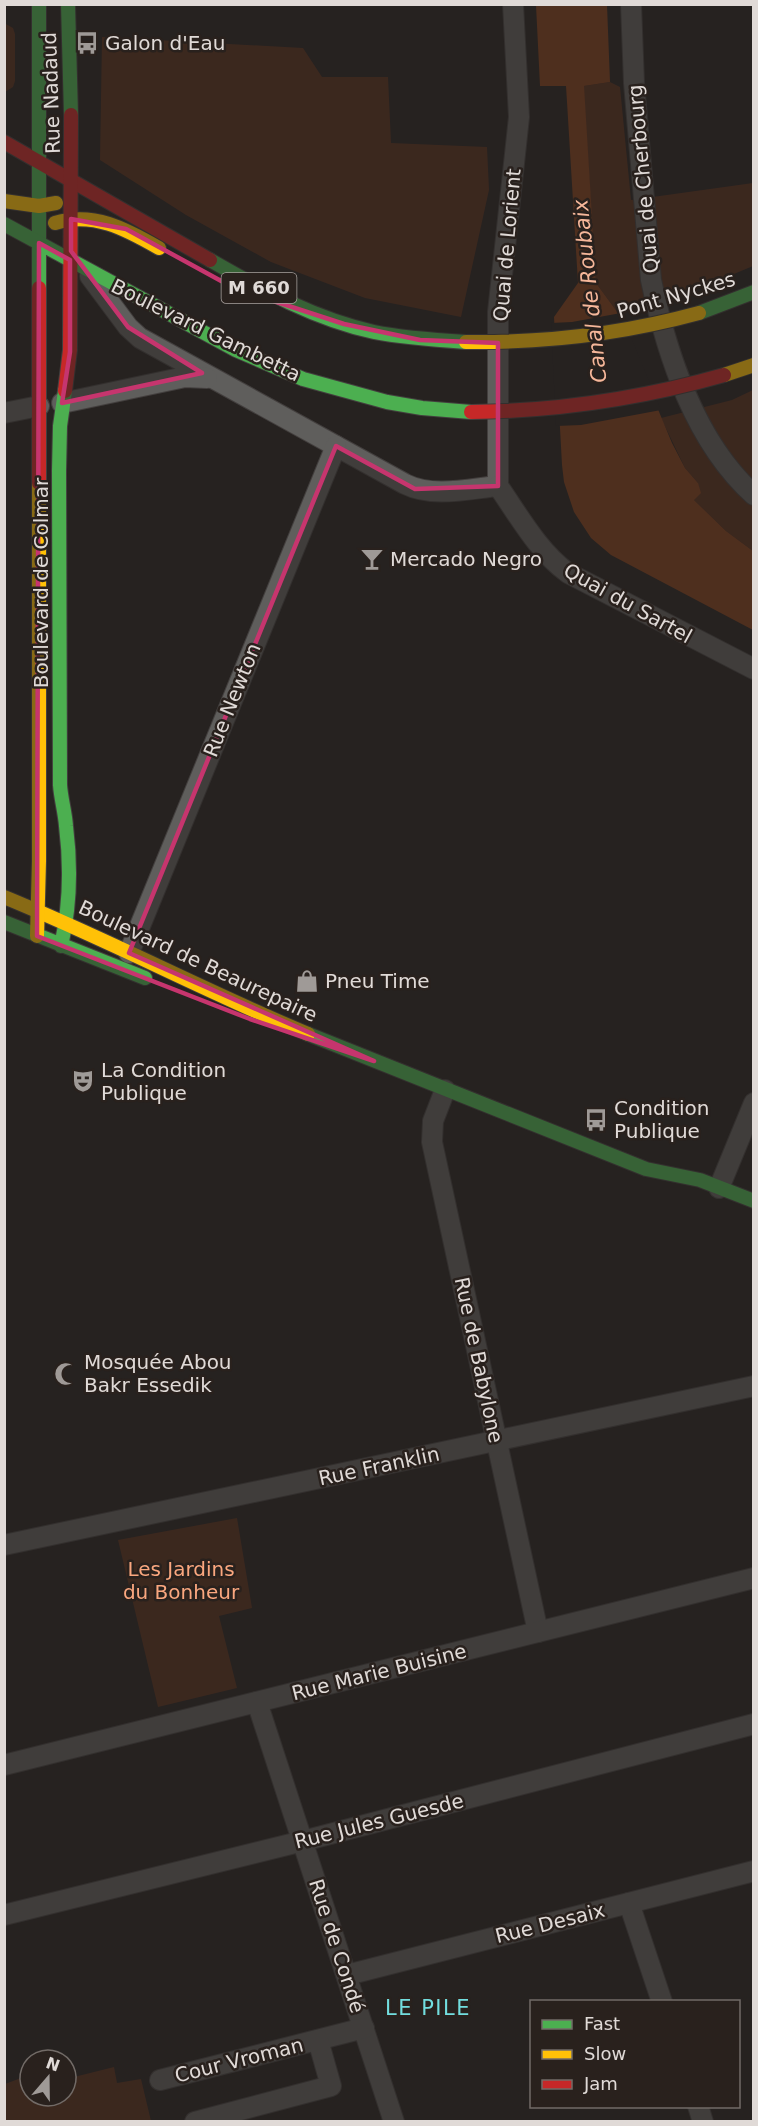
<svg xmlns="http://www.w3.org/2000/svg" width="758" height="2126" viewBox="0 0 758 2126" font-family="'DejaVu Sans',sans-serif">
	<style>
		.green { fill: #562f1c }
		.water { fill: #7f3e1b }
		.pier { fill: #262220 }
		.lines { fill: none; stroke-linecap: round; stroke-linejoin: round }
		.street-casing { stroke: #433f3e; stroke-width: 22 }
		.fast-casing { stroke: #433f3e; stroke-width: 16 }
		.slow-casing { stroke: #433f3e; stroke-width: 16 }
		.jam-casing { stroke: #433f3e; stroke-width: 16 }
		.street { stroke: #5f5e5c; stroke-width: 20 }
		.fast { stroke: #4caf50; stroke-width: 14 }
		.slow { stroke: #ffc107; stroke-width: 14 }
		.jam { stroke: #c62828; stroke-width: 14 }
		.slow-bridge-casing { stroke: #433f3e; stroke-width: 16; stroke-linecap: butt }
		.jam-bridge-casing { stroke: #433f3e; stroke-width: 16; stroke-linecap: butt }
		.slow-bridge { stroke: #ffc107; stroke-width: 14 }
		.jam-bridge { stroke: #c62828; stroke-width: 14 }
		.marked { fill: none; stroke: #c6356e; stroke-width: 4.5; stroke-linejoin: round }
		.labels { text-anchor: middle; stroke-width: 5; stroke-linejoin: round; paint-order: stroke }
		.shield { fill: #29211d; stroke: #a9a29f; stroke-width: 1.5 }
		.shield-label { font-size: 18px; font-weight: bold; fill: #e0dad7 }
		.poi-label { font-size: 20px; fill: #e0dad7; stroke: #29211d; text-anchor: start }
		.street-label { font-size: 20px; fill: #e0dad7; stroke: #29211d }
		.park-label { font-size: 20px; fill: #faa77f; stroke: #29211d }
		.water-label { font-size: 21px; font-style: italic; fill: #f6b79a; stroke: #29211d }
		.neighbourhood-label { font-size: 21px; letter-spacing: 1.5px; fill: #72dedf; stroke: #29211d }
	</style>
	<rect width="100%" height="100%" fill="#262220"/>
	<g class="green">
		<path d="M4 23 13 28 15 34V81L13 87 5 92Z"/>
		<path d="M102 37 303 48 322 77H388L391 143 487 147 489 190 461 317 365 298 271 262 186 215 100 160Z"/>
		<path d="M610 82 620 87 631 200 753 183V266L710 284 618 313 596 283 584 102V86Z"/>
		<path d="M753 390V551L726 531 694 500 698 483 685 468 661 418 732 400Z"/>
		<path d="M237 1518 252 1608 219 1616 237 1688 158 1707 118 1540Z"/>
		<path d="M114 2067 117 2083 141 2079 151 2121H5V2084L29 2075 30 2096H66V2079Z"/>
	</g>
	<path class="water" d="M536 5H607L610 82 584 86 596 283 618 313 672 443 685 468 698 483 701 493 694 500 726 531 753 551V630L611 555 591 538 574 512 564 482 562 465 554 317 578 283 567 102 566 86H540Z"/>
	<path class="pier" d="M621 313 661 410 581 425 556 426 551 323 572 322Z"/>
	<g class="lines">
		<g class="street-casing">
			<g id="street">
				<path d="M631 4 634 83 651 280C667 355 695 442 754 495"/>
				<path d="M90 276 128 327 140 338 405 484C433 498 468 489 498 486"/>
				<path d="M62 403 185 377 207 378"/>
				<path d="M4 413 39 406"/>
				<path d="M498 486V312L519 117 513 4"/>
				<path d="M498 486C519 516 538 551 568 573L754 669"/>
				<path d="M129 953 336 446"/>
				<path d="M445 1090 433 1121 432 1142 538 1632"/>
				<path d="M719 1188 754 1103"/>
				<path d="M4 1545 754 1386"/>
				<path d="M257 1702 394 2122"/>
				<path d="M4 1765 754 1578"/>
				<path d="M629 1903 662 2002"/>
				<path d="M4 1915 303 1841 754 1724"/>
				<path d="M347 1975 754 1871"/>
				<path d="M160 2080 364 2028"/>
				<path d="M698 2106 703 2122"/>
				<path d="M195 2122 331 2086 318 2040"/>
			</g>
		</g>
		<g class="fast-casing">
			<g id="fast">
				<path d="M39 4V288"/>
				<path d="M68 4 71 115"/>
				<path d="M4 224 236 350 303 379 387 402 422 408 471 412"/>
				<path d="M210 260C262 290 315 319 374 332 404 338 435 340 466 342"/>
				<path d="M699 313 754 292"/>
				<path d="M4 922 145 978"/>
				<path d="M61 946C70 907 71 866 66 826 65 812 61 799 60 785L59 471 60 426 65 391"/>
				<path d="M308 1034 646 1169 700 1180 754 1201"/>
			</g>
		</g>
		<g class="slow-casing">
			<g id="slow">
				<path d="M4 201 39 206 56 203"/>
				<path d="M55 223C93 211 126 229 159 248"/>
				<path d="M724 375 754 365"/>
				<path d="M4 897C107 939 205 991 308 1034"/>
				<path d="M37 936 39 861V483"/>
			</g>
		</g>
		<g class="jam-casing">
			<g id="jam">
				<path d="M4 142 210 260"/>
				<path d="M39 288V483"/>
				<path d="M65 391 70 350 71 115"/>
			</g>
		</g>
		<use href="#street" class="street"/>
		<use href="#fast" class="fast"/>
		<use href="#slow" class="slow"/>
		<use href="#jam" class="jam"/>
		<g class="slow-bridge-casing">
			<path id="slow-bridge" d="M466 342C546 343 622 334 699 313"/>
		</g>
		<g class="jam-bridge-casing">
			<path id="jam-bridge" d="M471 412C558 411 640 399 724 375"/>
		</g>
		<use href="#slow-bridge" class="slow-bridge"/>
		<use href="#jam-bridge" class="jam-bridge"/>
	</g>
	<path d="M0 0H758V2126H0ZM71 219 126 229 234 288 344 324 420 340 498 343V486L415 489 336 446 129 953 374 1061 250 1019 37 936 39 243 70 260V352L62 403 202 373 128 327 71 251Z" fill="#262220" fill-opacity=".55" fill-rule="evenodd"/>
	<path class="marked" d="M71 219 126 229 234 288 344 324 420 340 498 343V486L415 489 336 446 129 953 374 1061 250 1019 37 936 39 243 70 260V352L62 403 202 373 128 327 71 251Z"/>
	<defs>
		<g id="bus-bare" transform="scale(1.8)"><path d="M-5-6H5V4H4V6H2V4H-2V6H-4V4H-5ZM-3.5-4V0h7V-4ZM-3.5 1.2v1.5H-2V1.2ZM2 1.2v1.5H3.5V1.2Z" fill="#9f9a97" stroke="#29211d" stroke-width="2.5" paint-order="stroke"/></g>
		<g id="bar-bare" transform="scale(1.8)"><path d="M-6-5H6L.8 .8V4.5H3.5V6h-7V4.5H-.8V.8Z" fill="#9f9a97" stroke="#29211d" stroke-width="2.5" paint-order="stroke"/></g>
		<g id="shop-bare" transform="scale(1.8)"><path d="M-5-2.5h2.3a2.7 3.5 0 0 1 5.4 0H5L5.5 6h-11ZM-1.5-2.5h3a1.5 2.3 0 0 0-3 0Z" fill="#9f9a97" stroke="#29211d" stroke-width="2.5" paint-order="stroke"/></g>
		<g id="theatre-bare" transform="scale(1.8)"><path d="M-5-5.5Q0-4 5-5.5V0Q5 5 0 6Q-5 5-5 0ZM-3.3-2.5H-1v1.5H-3.3ZM1-2.5H3.3v1.5H1ZM-2.8 1Q0 5.5 2.8 1Z" fill="#9f9a97" stroke="#29211d" stroke-width="2.5" paint-order="stroke"/></g>
		<g id="mosque-bare" transform="scale(1.8)"><path d="M3.5-4.9A6 6 0 1 0 3.5 4.9A5 5 0 1 1 3.5-4.9Z" fill="#9f9a97" stroke="#29211d" stroke-width="2.5" paint-order="stroke"/></g>
	</defs>
	<g fill-rule="evenodd">
		<use href="#bus-bare" x="87" y="43"/>
		<use href="#bar-bare" x="372" y="559"/>
		<use href="#shop-bare" x="307" y="981"/>
		<use href="#theatre-bare" x="83" y="1081"/>
		<use href="#bus-bare" x="596" y="1120"/>
		<use href="#mosque-bare" x="66" y="1374"/>
	</g>
	<g class="labels">
		<rect class="shield" x="221.5" y="273" width="75" height="30" rx="4.5"/>
		<g class="shield-label">
			<text x="259" y="294">M 660</text>
		</g>
		<g class="poi-label">
			<text x="105" y="50">Galon d'Eau</text>
			<text x="390" y="566">Mercado Negro</text>
			<text x="325" y="988">Pneu Time</text>
			<text x="101" y="1077">La Condition<tspan x="101" dy="23">Publique</tspan></text>
			<text x="614" y="1115">Condition<tspan x="614" dy="23">Publique</tspan></text>
			<text x="84" y="1369">Mosquée Abou<tspan x="84" dy="23">Bakr Essedik</tspan></text>
		</g>
		<g class="street-label">
			<text transform="translate(51 93) rotate(-92)" y="7">Rue Nadaud</text>
			<text transform="translate(643 179) rotate(-95)" y="7">Quai de Cherbourg</text>
			<text transform="translate(507 245) rotate(-85)" y="7">Quai de Lorient</text>
			<text transform="translate(676 295) rotate(-16)" y="7">Pont Nyckes</text>
			<text transform="translate(206 330) rotate(26)" y="7">Boulevard Gambetta</text>
			<text transform="translate(41 583) rotate(-90)" y="7">Boulevard de Colmar</text>
			<text transform="translate(628 603) rotate(29)" y="7">Quai du Sartel</text>
			<text transform="translate(232 700) rotate(-68)" y="7">Rue Newton</text>
			<text transform="translate(198 961) rotate(25)" y="7">Boulevard de Beaurepaire</text>
			<text transform="translate(479 1360) rotate(78)" y="7">Rue de Babylone</text>
			<text transform="translate(379 1466) rotate(-12)" y="7">Rue Franklin</text>
			<text transform="translate(379 1672) rotate(-14)" y="7">Rue Marie Buisine</text>
			<text transform="translate(379 1821) rotate(-14)" y="7">Rue Jules Guesde</text>
			<text transform="translate(550 1923) rotate(-14)" y="7">Rue Desaix</text>
			<text transform="translate(337 1946) rotate(72)" y="7">Rue de Condé</text>
			<text transform="translate(239 2060) rotate(-14)" y="7">Cour Vroman</text>
		</g>
		<g class="park-label">
			<text x="181" y="1576">Les Jardins<tspan x="181" dy="23">du Bonheur</tspan></text>
		</g>
		<g class="water-label">
			<text transform="translate(590 291) rotate(-96)" y="7">Canal de Roubaix</text>
		</g>
		<g class="neighbourhood-label">
			<text x="428" y="2015">LE PILE</text>
		</g>
	</g>
	<rect width="758" height="2126" fill="none" stroke="#e0dad7" stroke-width="12"/>
	<rect x="530" y="2000" width="210" height="108" fill="#29211d" stroke="#726b67" stroke-width="1.5"/>
	<rect x="542" y="2020" width="30" height="9" fill="#4caf50" stroke="#726b67" stroke-width="1.5"/>
	<text x="584" y="2030" font-size="18" fill="#e0dad7">Fast</text>
	<rect x="542" y="2050" width="30" height="9" fill="#ffc107" stroke="#726b67" stroke-width="1.5"/>
	<text x="584" y="2060" font-size="18" fill="#e0dad7">Slow</text>
	<rect x="542" y="2080" width="30" height="9" fill="#c62828" stroke="#726b67" stroke-width="1.5"/>
	<text x="584" y="2090" font-size="18" fill="#e0dad7">Jam</text>
	<g transform="translate(48 2078) rotate(20)"><circle r="28" fill="#29211d" stroke="#726b67" stroke-width="1.5"/>
	<path d="M0-4.5L10 22L0 15L-10 22Z" fill="#9f9a97"/>
	<text y="-9" font-size="16" font-weight="bold" text-anchor="middle" fill="#e0dad7">N</text>
	</g>
</svg>
